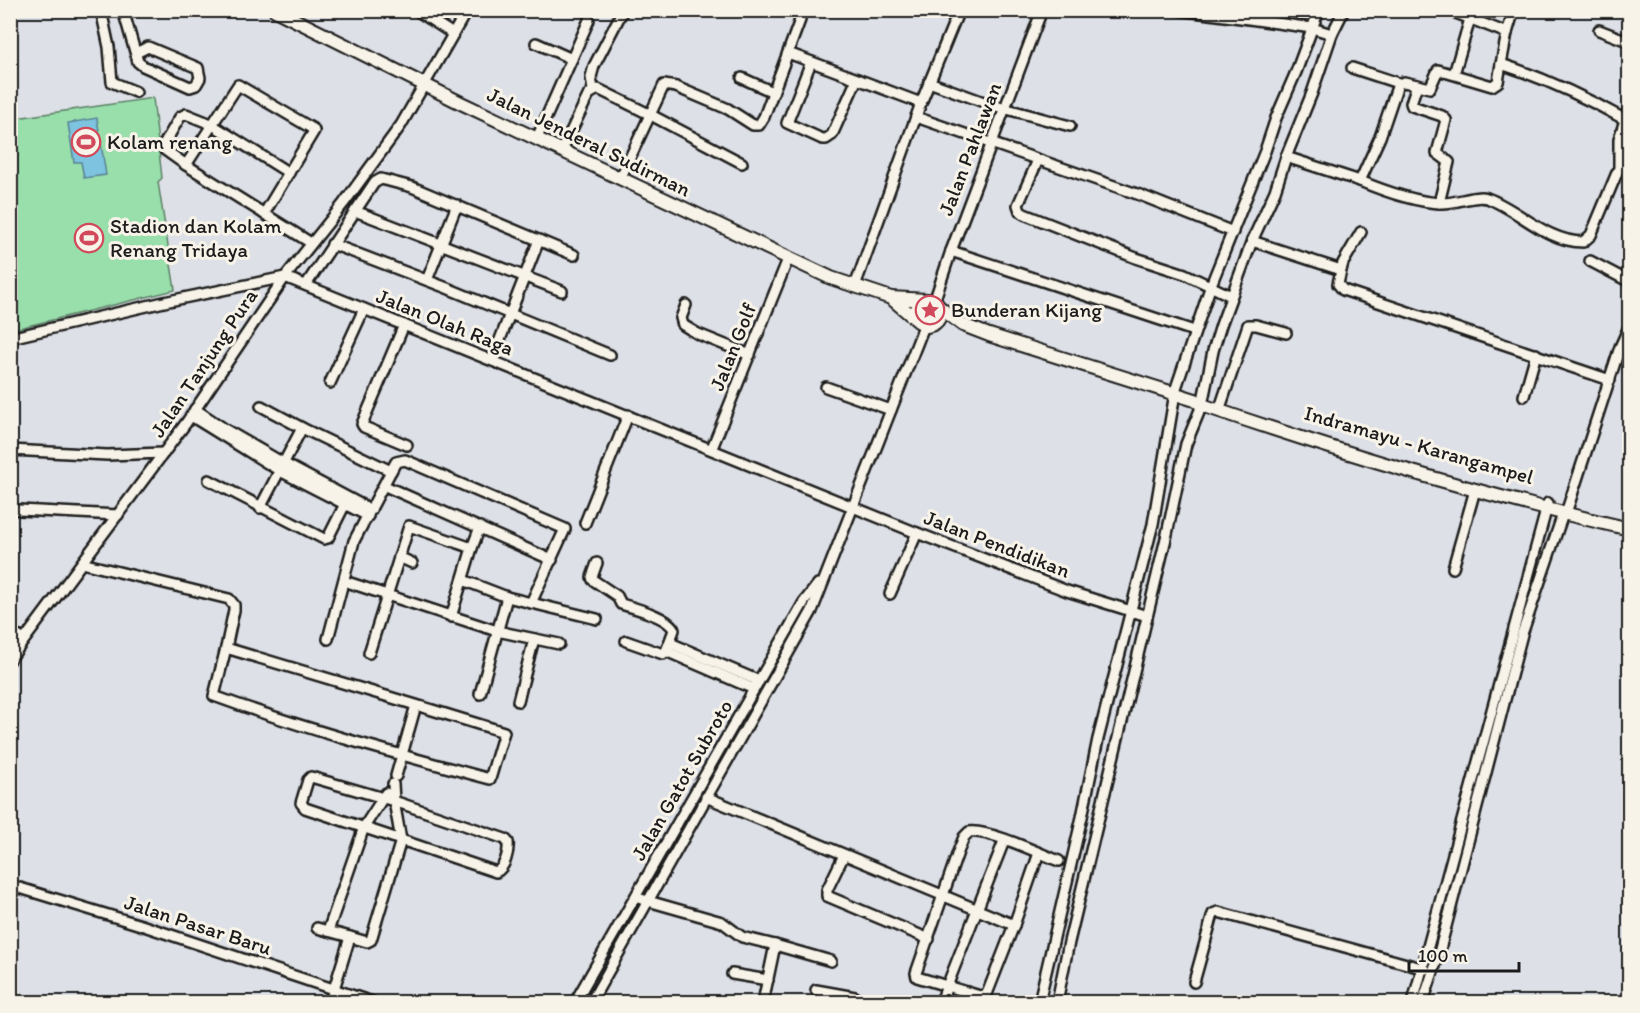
<svg xmlns="http://www.w3.org/2000/svg" width="1640" height="1013" viewBox="0 0 1640 1013" font-family="Itim,sans-serif">
	<style>
		.green { fill: #99dfac; stroke: #5a7e64; stroke-width: 1.5 }
		.water { fill: #7ec3df; stroke: #578091; stroke-width: 1.5 }
		.lines { fill: none; stroke-linecap: round; stroke-linejoin: round }
		.minor-casing { stroke: #1c1c1c; stroke-width: 14 }
		.major-casing { stroke: #1c1c1c; stroke-width: 16 }
		.minor { stroke: #f7f3e8; stroke-width: 9 }
		.major { stroke: #f7f3e8; stroke-width: 12 }
		.labels { text-anchor: middle; stroke-width: 6; stroke-linejoin: round; paint-order: stroke }
		.poi-label { font-size: 21px; fill: #1c1c1c; stroke: #f7f3e8; text-anchor: start }
		.street-label { font-size: 21px; fill: #1c1c1c; stroke: #f7f3e8 }
	</style>
	<rect width="100%" height="100%" fill="#dde0e6"/>
	<filter id="ink" filterUnits="userSpaceOnUse"><feTurbulence type="fractalNoise" baseFrequency=".0167" numOctaves="2"/><feDisplacementMap in="SourceGraphic" scale="12" xChannelSelector="R" yChannelSelector="G"/><feConvolveMatrix kernelMatrix="1 2 1 2 8 2 1 2 1" color-interpolation-filters="sRGB"/></filter>
	<g filter="url(#ink)">
		<path class="green" d="M153 98 162 178 158 182 175 290 11 330 10 119Z"/>
		<path class="water" d="M97 118 106 175 84 178 81 162H74L68 123Z"/>
		<g class="lines">
			<g class="minor-casing">
				<g id="minor">
					<path d="M101 10 109 47 112 82 136 92"/>
					<path d="M123 10 138 62 143 66 190 87 196 85 200 78 198 68 148 47 136 53"/>
					<path d="M416 10 453 34"/>
					<path d="M1178 10 1249 19 1312 28 1332 34"/>
					<path d="M1448 10 1507 33 1501 64"/>
					<path d="M1599 30 1630 42"/>
					<path d="M1507 33 1514 10"/>
					<path d="M536 43 572 59"/>
					<path d="M788 53 921 103"/>
					<path d="M811 62 787 123 822 139H826L832 135 857 79"/>
					<path d="M1352 68 1398 83"/>
					<path d="M1454 74 1470 19"/>
					<path d="M742 78 773 92"/>
					<path d="M929 82 992 105 1070 126"/>
					<path d="M1417 85 1411 103 1412 106 1442 116 1446 120 1437 153 1449 162 1439 203"/>
					<path d="M593 90 591 77 594 66 623 10"/>
					<path d="M916 117 1140 195 1233 232"/>
					<path d="M1624 119C1585 97 1544 78 1501 64L1498 82 1492 86 1438 70 1430 88 1404 82 1398 84 1380 137 1360 181C1384 191 1414 202 1441 203 1456 204 1475 194 1487 198 1520 210 1546 242 1583 242L1591 235 1619 168V139L1630 105"/>
					<path d="M537 138 589 20"/>
					<path d="M562 150 589 94 598 89 649 114 742 163"/>
					<path d="M1286 157 1360 181"/>
					<path d="M1038 160 1018 205 1020 211 1024 214 1136 258 1185 274 1231 296"/>
					<path d="M186 165 238 85 313 129 314 131 264 214"/>
					<path d="M289 173 211 124 186 114 180 117 163 146 165 150 186 165 311 243"/>
					<path d="M620 179 664 85 676 87 728 109 753 125H759L764 117 800 20"/>
					<path d="M355 211 562 291"/>
					<path d="M1252 241 1341 270 1338 284 1343 290 1610 380"/>
					<path d="M332 244 447 288 610 355"/>
					<path d="M951 251 1194 331"/>
					<path d="M1590 261 1630 282"/>
					<path d="M1341 270 1343 263 1361 232"/>
					<path d="M427 280 457 205"/>
					<path d="M306 285 374 183 381 179 412 187 574 255"/>
					<path d="M855 286 921 103 959 10"/>
					<path d="M934 302 951 251 1042 10"/>
					<path d="M686 305 681 318 683 325 698 334 750 355"/>
					<path d="M404 325 362 424 364 427 407 445"/>
					<path d="M10 338 164 302 285 277 917 533 1067 591 1147 616"/>
					<path d="M492 360 539 240"/>
					<path d="M330 383 364 309"/>
					<path d="M826 387 891 410"/>
					<path d="M1174 394 1211 285 1265 151 1276 118 1296 72 1319 10"/>
					<path d="M1524 396 1536 354"/>
					<path d="M1221 405 1248 325H1256L1286 333"/>
					<path d="M261 406 302 428 391 471 354 541 328 639"/>
					<path d="M195 409 226 430 283 463 371 510"/>
					<path d="M191 416 280 471 368 516"/>
					<path d="M712 448 788 259"/>
					<path d="M10 450 107 455 164 453"/>
					<path d="M391 471 396 462 405 460 565 529 531 603"/>
					<path d="M209 480 324 539 328 538 345 504"/>
					<path d="M385 486 552 560"/>
					<path d="M260 508 302 428"/>
					<path d="M19 510 118 515"/>
					<path d="M585 523 628 415"/>
					<path d="M399 557 412 563"/>
					<path d="M82 563 229 599 234 605V610L226 648"/>
					<path d="M597 563 592 577 593 580 617 596 621 604C635 608 669 617 674 630L666 651 663 654 626 641"/>
					<path d="M1453 568 1475 490"/>
					<path d="M463 580 507 597 597 619"/>
					<path d="M344 581 497 631 559 644"/>
					<path d="M890 594 917 533"/>
					<path d="M451 617 472 548"/>
					<path d="M10 631 24 640"/>
					<path d="M670 643 759 681"/>
					<path d="M666 651 754 689"/>
					<path d="M369 653 409 526 472 548 480 527"/>
					<path d="M10 659 186 423 285 277 344 203 401 125 467 10"/>
					<path d="M480 694 507 597"/>
					<path d="M518 701 534 639"/>
					<path d="M396 776 416 705 504 732 490 779C397 754 304 729 214 696L226 648 416 705"/>
					<path d="M706 797 1014 925"/>
					<path d="M1039 853 1014 925 987 994 980 996 917 977 916 973 958 852 964 837 969 832C988 829 1039 853 1059 861"/>
					<path d="M844 855 827 890V896L929 939"/>
					<path d="M10 885 141 925 372 1002"/>
					<path d="M641 899 722 922 742 937 775 945 763 1002"/>
					<path d="M317 928 350 937"/>
					<path d="M328 931 364 827 386 793"/>
					<path d="M775 945 831 961"/>
					<path d="M732 974 768 980"/>
					<path d="M1194 982 1213 914 1218 912 1425 969"/>
					<path d="M816 990 855 997"/>
					<path d="M942 999 1004 841"/>
					<path d="M330 1002 350 937 367 942 371 940 401 840 496 872C505 868 509 852 508 842L505 839 394 801 401 840 305 808 301 803 308 780 311 777 394 801 393 784"/>
					<path d="M575 1002 804 602 818 584"/>
					<path d="M591 1002 812 611 924 326"/>
					<path d="M1039 1002 1082 817 1098 739 1153 524 1175 393"/>
					<path d="M1057 1002 1069 942 1167 534 1186 444 1202 405 1213 351 1221 325 1252 241 1275 191 1286 157 1312 93 1332 34 1344 10"/>
					<path d="M1413 1002 1548 503"/>
					<path d="M1423 1002 1438 957 1522 634 1563 514 1568 507 1620 347 1630 325"/>
				</g>
			</g>
			<g class="major-casing">
				<g id="major">
					<path d="M275 10 461 103 831 278 891 298 927 300"/>
					<path d="M891 298 918 321 927 326C939 324 944 314 937 304L927 300 920 303 915 311 918 321"/>
					<path d="M939 307 963 325 989 335 1195 400 1202 405C1342 453 1485 496 1630 529"/>
				</g>
			</g>
			<use href="#minor" class="minor"/>
			<use href="#major" class="major"/>
		</g>
	</g>
	<defs>
		<g id="stadium-ring" transform="scale(1.5)"><circle r="9.5" fill="#f7f3e8" stroke="#d1495b" stroke-width="1.5"/><path d="M0-5a6.5 5 0 1 0 0 10a6.5 5 0 1 0 0-10ZM-3.5-1.8h7v3.6h-7Z" fill="#d1495b"/></g>
		<g id="sight-ring" transform="scale(1.5)"><circle r="9.5" fill="#f7f3e8" stroke="#d1495b" stroke-width="1.5"/><path d="M0-6L1.8-2.2L6-1.7L2.9 1.2L3.7 5.4L0 3.3L-3.7 5.4L-2.9 1.2L-6-1.7L-1.8-2.2Z" fill="#d1495b"/></g>
	</defs>
	<g fill-rule="evenodd">
		<use href="#stadium-ring" x="86" y="142"/>
		<use href="#stadium-ring" x="89" y="238"/>
		<use href="#sight-ring" x="930" y="310"/>
	</g>
	<g class="labels">
		<g class="poi-label">
			<text x="107" y="149">Kolam renang</text>
			<text x="110" y="233">Stadion dan Kolam<tspan x="110" dy="24">Renang Tridaya</tspan></text>
			<text x="951" y="317">Bunderan Kijang</text>
		</g>
		<g class="street-label">
			<text transform="translate(589 142) rotate(26)" y="7">Jalan Jenderal Sudirman</text>
			<text transform="translate(970 149) rotate(-69)" y="7">Jalan Pahlawan</text>
			<text transform="translate(445 322) rotate(22)" y="7">Jalan Olah Raga</text>
			<text transform="translate(733 347) rotate(-68)" y="7">Jalan Golf</text>
			<text transform="translate(204 363) rotate(-56)" y="7">Jalan Tanjung Pura</text>
			<text transform="translate(1419 445) rotate(16)" y="7">Indramayu - Karangampel</text>
			<text transform="translate(997 544) rotate(21)" y="7">Jalan Pendidikan</text>
			<text transform="translate(682 780) rotate(-60)" y="7">Jalan Gatot Subroto</text>
			<text transform="translate(198 925) rotate(18)" y="7">Jalan Pasar Baru</text>
		</g>
	</g>
	<rect width="1640" height="1013" fill="none" stroke="#f7f3e8" stroke-width="36"/>
	<rect x="18" y="18" width="1604" height="977" fill="none" stroke="#1c1c1c" stroke-width="2" filter="url(#ink)"/>
	<path d="M1409 962v9h110v-9" fill="none" stroke="#1c1c1c" stroke-width="3"/>
	<text x="1418" y="962" font-size="18" fill="#1c1c1c" stroke="#f7f3e8" stroke-width="4.5" paint-order="stroke">100 m</text>
</svg>
